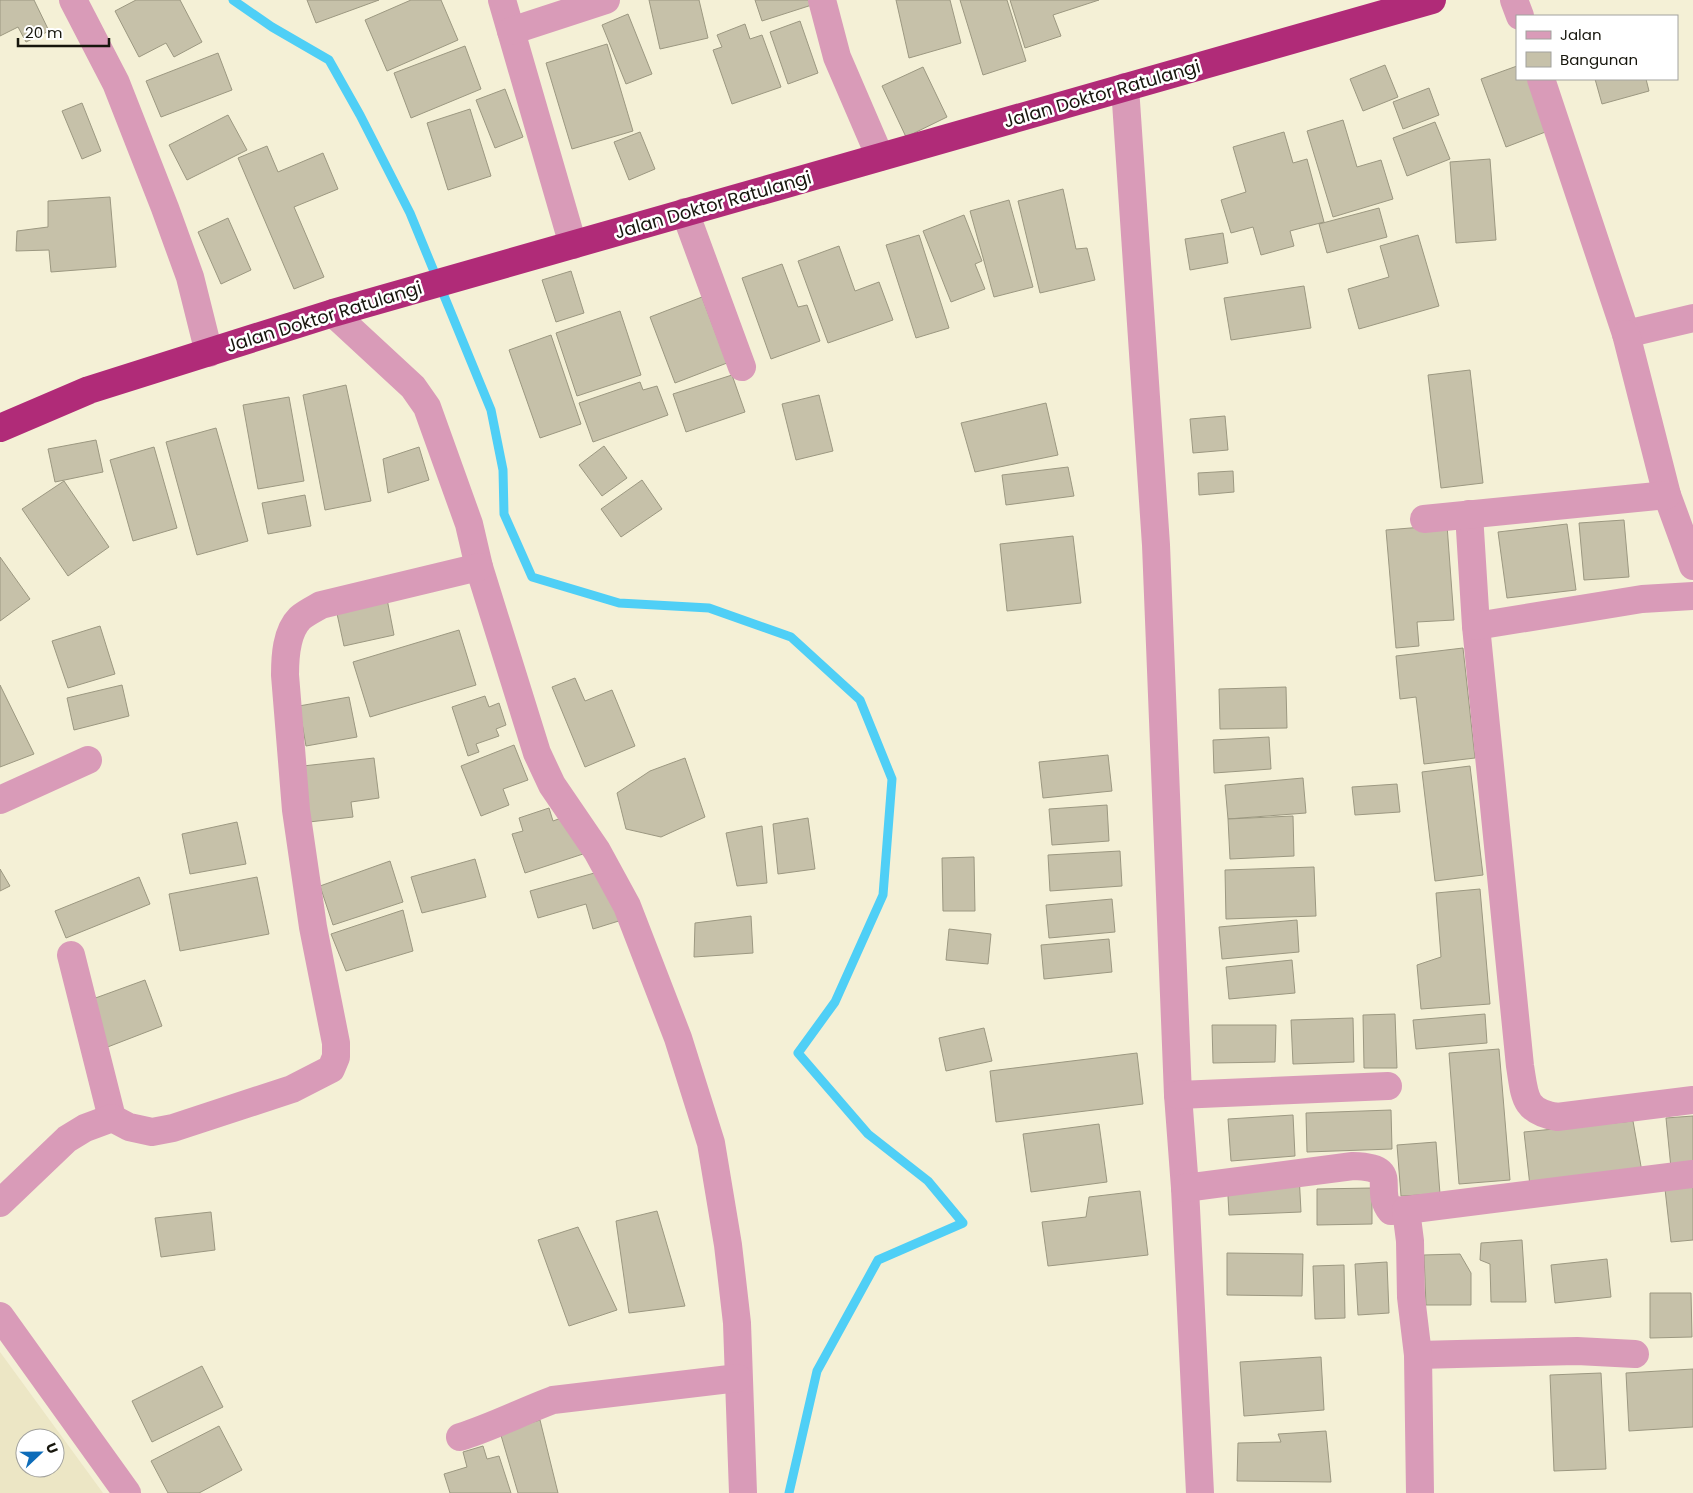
<svg xmlns="http://www.w3.org/2000/svg" width="1693" height="1493" viewBox="0 0 1693 1493" font-family="Poppins,sans-serif">
	<style>
		.built { fill: #ece6c5; fill-rule: evenodd }
		.lines { fill: none; stroke-linecap: round; stroke-linejoin: round }
		.stream { stroke: #4fcff6; stroke-width: 9 }
		.building { fill: #c6c1a9; stroke: #9c9881 }
		.minor { stroke: #d99bb8; stroke-width: 28 }
		.highway { stroke: #b02b78; stroke-width: 28 }
		.labels { text-anchor: middle; stroke-width: 5; stroke-linejoin: round; paint-order: stroke }
		.street-label { font-size: 18px; fill: #17160d; stroke: #fff }
	</style>
	<rect width="100%" height="100%" fill="#f4f0d6"/>
	<path class="built" d="M0 1352 103 1493H0ZM25 1438H55V1468H25Z"/>
	<g class="lines">
		<path class="stream" d="M233 0 272 27 329 60 360 115 410 213 491 410 503 470 504 514 532 577 619 603 709 608 791 637 860 700 892 779 883 895 835 1002 798 1053 868 1134 928 1181 963 1223 878 1260 817 1371 789 1493"/>
	</g>
	<g class="building">
		<path d="M0 0H34L49 31 26 42 18 27 0 36Z"/>
		<path d="M136 0H180L202 42 174 57 166 43 139 57 115 11Z"/>
		<path d="M307 0H379L316 23Z"/>
		<path d="M411 0H441L458 40 387 71 365 20Z"/>
		<path d="M649 0H699L708 38 660 49Z"/>
		<path d="M755 0H817L818 3 762 21Z"/>
		<path d="M896 0H950L961 43 909 58Z"/>
		<path d="M960 0H1007L1026 61 983 75Z"/>
		<path d="M1010 0H1099L1053 15 1061 36 1025 48Z"/>
		<path d="M628 14 652 74 626 84 602 25Z"/>
		<path d="M800 21 818 73 788 84 770 32Z"/>
		<path d="M745 24 750 39 762 35 781 87 732 104 713 50 722 47 717 35Z"/>
		<path d="M607 44 633 131 572 149 546 63Z"/>
		<path d="M465 46 481 89 411 118 394 73Z"/>
		<path d="M218 53 232 90 161 117 146 81Z"/>
		<path d="M1385 65 1398 97 1363 111 1350 79Z"/>
		<path d="M1517 66V79H1528L1548 131 1506 147 1481 79Z"/>
		<path d="M923 67 947 117 906 137 882 86Z"/>
		<path d="M1595 79H1646L1649 91 1602 104Z"/>
		<path d="M1429 88 1439 115 1403 129 1393 102Z"/>
		<path d="M505 89 523 137 495 148 476 100Z"/>
		<path d="M82 103 101 151 82 159 62 111Z"/>
		<path d="M470 109 491 176 448 190 427 123Z"/>
		<path d="M228 115 247 150 187 180 169 145Z"/>
		<path d="M1343 120 1357 167 1381 160 1393 199 1333 217 1307 131Z"/>
		<path d="M1435 122 1450 159 1407 176 1393 138Z"/>
		<path d="M640 132 655 169 629 180 614 142Z"/>
		<path d="M1284 132 1293 163 1307 159 1324 222 1290 231 1294 246 1261 255 1253 227 1231 233 1221 200 1246 192 1233 147Z"/>
		<path d="M267 146 278 172 323 153 338 189 294 207 324 277 294 289 238 158Z"/>
		<path d="M1490 159 1496 240 1456 243 1450 162Z"/>
		<path d="M1063 189 1076 249 1087 248 1095 280 1040 293 1018 201Z"/>
		<path d="M110 197 116 267 51 272 49 250 16 251 17 231 48 227V201Z"/>
		<path d="M1009 200 1033 287 994 297 970 211Z"/>
		<path d="M1379 208 1387 237 1327 253 1319 224Z"/>
		<path d="M964 215 982 261 975 264 985 289 951 302 923 231Z"/>
		<path d="M228 218 251 270 221 284 198 232Z"/>
		<path d="M1223 233 1228 263 1190 270 1185 239Z"/>
		<path d="M919 235 949 328 916 338 886 245Z"/>
		<path d="M1418 235 1439 306 1359 329 1348 289 1389 277 1380 246Z"/>
		<path d="M839 246 855 291 879 282 893 320 828 343 798 261Z"/>
		<path d="M782 264 798 307 807 305 820 341 771 359 742 278Z"/>
		<path d="M571 271 584 313 556 322 542 280Z"/>
		<path d="M1304 286 1311 328 1231 340 1224 298Z"/>
		<path d="M702 297 727 363 675 383 650 317Z"/>
		<path d="M620 311 641 375 577 396 556 333Z"/>
		<path d="M551 335 581 424 540 438 509 350Z"/>
		<path d="M1470 370 1483 483 1441 488 1428 375Z"/>
		<path d="M732 375 745 412 686 432 673 394Z"/>
		<path d="M640 382 643 390 657 386 668 415 593 442 579 403Z"/>
		<path d="M346 385 371 501 325 510 303 395Z"/>
		<path d="M819 395 833 451 796 460 782 404Z"/>
		<path d="M289 397 304 481 258 489 243 405Z"/>
		<path d="M1046 403 1058 455 975 472 961 423Z"/>
		<path d="M1225 416 1228 450 1193 453 1190 419Z"/>
		<path d="M216 428 248 541 197 555 166 442Z"/>
		<path d="M96 440 103 472 55 482 48 449Z"/>
		<path d="M604 446 627 478 602 496 579 465Z"/>
		<path d="M154 447 177 528 133 541 110 460Z"/>
		<path d="M419 447 429 480 388 493 383 459Z"/>
		<path d="M1068 467 1074 496 1006 505 1002 475Z"/>
		<path d="M1233 471 1234 492 1199 495 1198 473Z"/>
		<path d="M642 480 662 509 621 537 601 509Z"/>
		<path d="M64 481 109 547 68 576 22 509Z"/>
		<path d="M305 495 311 526 268 534 262 503Z"/>
		<path d="M1624 520 1629 577 1584 580 1579 523Z"/>
		<path d="M1567 524 1576 590 1507 598 1498 532Z"/>
		<path d="M1447 525 1454 620 1417 622 1419 646 1396 648 1386 530Z"/>
		<path d="M1073 536 1081 603 1007 611 1000 544Z"/>
		<path d="M0 557 30 599 0 621Z"/>
		<path d="M387 599 394 635 344 646 336 609Z"/>
		<path d="M100 626 115 674 68 688 52 641Z"/>
		<path d="M459 630 476 685 370 717 353 662Z"/>
		<path d="M1463 648 1475 758 1424 764 1416 697 1400 699 1396 656Z"/>
		<path d="M575 678 585 701 612 690 635 746 585 767 552 687Z"/>
		<path d="M0 685 34 754 0 767Z"/>
		<path d="M122 685 129 716 74 730 67 698Z"/>
		<path d="M1286 687 1287 728 1220 729 1219 689Z"/>
		<path d="M485 696 489 707 499 703 506 725 496 729 499 736 476 744 479 752 468 756 452 707Z"/>
		<path d="M349 697 357 737 306 746 299 706Z"/>
		<path d="M1269 737 1271 769 1214 773 1213 740Z"/>
		<path d="M514 745 528 780 503 789 509 805 481 816 461 766Z"/>
		<path d="M1108 755 1112 791 1043 798 1039 762Z"/>
		<path d="M374 758 379 798 351 802 353 817 309 822 303 766Z"/>
		<path d="M685 758 705 817 661 837 626 829 617 793 650 771Z"/>
		<path d="M1470 766 1483 875 1435 881 1422 772Z"/>
		<path d="M1303 778 1306 813 1228 819 1225 785Z"/>
		<path d="M1397 784 1400 812 1355 815 1352 787Z"/>
		<path d="M1107 805 1109 841 1052 845 1049 809Z"/>
		<path d="M549 808 553 821 564 817 583 854 525 873 512 834 523 831 519 818Z"/>
		<path d="M1293 816 1294 856 1230 859 1228 819Z"/>
		<path d="M808 818 815 869 778 874 773 824Z"/>
		<path d="M237 822 246 864 190 874 182 834Z"/>
		<path d="M762 826 767 883 737 886 726 833Z"/>
		<path d="M1120 851 1122 886 1050 891 1048 855Z"/>
		<path d="M974 857 975 911H943L942 858Z"/>
		<path d="M475 859 486 897 422 913 411 877Z"/>
		<path d="M390 861 403 902 333 925 320 886Z"/>
		<path d="M1314 867 1316 916 1226 919 1225 870Z"/>
		<path d="M0 869 10 886 0 891Z"/>
		<path d="M598 872 622 920 593 929 586 904 538 918 530 891Z"/>
		<path d="M139 877 150 904 66 938 55 911Z"/>
		<path d="M257 877 269 934 180 951 169 894Z"/>
		<path d="M1480 889 1490 1004 1421 1009 1417 965 1441 957 1436 893Z"/>
		<path d="M1112 899 1115 932 1049 938 1046 905Z"/>
		<path d="M403 910 413 951 346 971 331 934Z"/>
		<path d="M751 916 753 953 694 957 695 923Z"/>
		<path d="M1297 920 1299 952 1222 959 1219 927Z"/>
		<path d="M949 929 991 934 988 964 946 960Z"/>
		<path d="M1109 939 1112 972 1044 979 1041 945Z"/>
		<path d="M1292 960 1295 993 1229 999 1226 967Z"/>
		<path d="M145 980 162 1026 105 1048 90 1000Z"/>
		<path d="M1395 1014 1397 1068H1364L1363 1015Z"/>
		<path d="M1485 1014 1487 1043 1416 1049 1413 1020Z"/>
		<path d="M1353 1018 1354 1062 1293 1064 1291 1020Z"/>
		<path d="M1212 1025H1276L1275 1062 1213 1063Z"/>
		<path d="M984 1028 992 1061 946 1071 939 1038Z"/>
		<path d="M1499 1049 1510 1180 1459 1184 1449 1053Z"/>
		<path d="M1137 1053 1143 1104 996 1122 990 1071Z"/>
		<path d="M1391 1110 1392 1149 1307 1152 1306 1113Z"/>
		<path d="M1293 1115 1295 1156 1231 1161 1228 1119Z"/>
		<path d="M1693 1116V1166L1671 1168 1666 1118Z"/>
		<path d="M1633 1121 1642 1172 1530 1186 1524 1132Z"/>
		<path d="M1099 1124 1107 1182 1031 1192 1023 1134Z"/>
		<path d="M1436 1142 1440 1194 1401 1196 1397 1145Z"/>
		<path d="M1299 1174 1301 1212 1229 1215 1227 1177Z"/>
		<path d="M1693 1186V1240L1671 1242 1665 1189Z"/>
		<path d="M1372 1188V1224L1317 1225V1189Z"/>
		<path d="M1140 1191 1148 1255 1048 1266 1042 1222 1086 1217 1089 1197Z"/>
		<path d="M657 1211 685 1306 629 1313 616 1221Z"/>
		<path d="M211 1212 215 1250 161 1257 155 1218Z"/>
		<path d="M578 1227 617 1310 569 1326 538 1240Z"/>
		<path d="M1522 1240 1526 1302H1491L1490 1264 1480 1260 1481 1243Z"/>
		<path d="M1227 1253 1303 1254 1302 1296 1227 1295Z"/>
		<path d="M1460 1254 1471 1273V1305H1426L1424 1255Z"/>
		<path d="M1607 1259 1611 1297 1555 1303 1551 1265Z"/>
		<path d="M1387 1262 1389 1313 1358 1315 1355 1264Z"/>
		<path d="M1344 1265 1345 1318 1315 1319 1313 1266Z"/>
		<path d="M1650 1293H1691L1692 1337 1650 1338Z"/>
		<path d="M1321 1357 1324 1410 1244 1416 1240 1362Z"/>
		<path d="M202 1366 223 1407 152 1442 132 1401Z"/>
		<path d="M1693 1369V1427L1629 1431 1626 1373Z"/>
		<path d="M1601 1373 1606 1469 1554 1471 1550 1375Z"/>
		<path d="M540 1420 558 1493H518L500 1432Z"/>
		<path d="M219 1426 242 1470 199 1493H168L151 1461Z"/>
		<path d="M1326 1431 1331 1482 1237 1481 1238 1443 1281 1442 1278 1434Z"/>
		<path d="M483 1446 487 1459 499 1456 511 1493H450L444 1474 467 1467 463 1452Z"/>
	</g>
	<g class="lines">
		<g class="minor">
			<path d="M73 0 116 83 165 208 190 277 209 353"/>
			<path d="M502 0 573 245"/>
			<path d="M822 0 837 57 880 157"/>
			<path d="M1514 0 1520 16"/>
			<path d="M511 31 606 0"/>
			<path d="M1541 79 1626 334 1693 318"/>
			<path d="M1125 87 1156 545 1178 1095 1185 1188 1200 1493"/>
			<path d="M685 212 742 367"/>
			<path d="M333 313 413 387 427 407 469 524 479 567 537 753 552 785 597 851 627 906 678 1038 711 1143 728 1245 737 1323 743 1493"/>
			<path d="M1626 334 1667 495 1693 566"/>
			<path d="M1469 514 1476 626 1520 1066C1525 1096 1523 1111 1557 1117L1693 1100"/>
			<path d="M1424 519 1667 495"/>
			<path d="M1476 626 1642 599 1693 596"/>
			<path d="M0 800 88 760"/>
			<path d="M71 955 112 1118"/>
			<path d="M1178 1095 1388 1086"/>
			<path d="M1185 1188 1353 1166C1403 1167 1372 1188 1391 1211L1406 1210"/>
			<path d="M0 1203 67 1139 85 1128 112 1118 129 1127 152 1132 173 1128 292 1089 331 1069 336 1057V1043L313 927 296 810 285 675C285 657 286 632 300 618 306 613 314 609 321 605L479 567"/>
			<path d="M0 1316 127 1493"/>
			<path d="M1418 1355 1577 1351 1635 1354"/>
			<path d="M460 1437C492 1427 521 1412 553 1400L738 1378"/>
			<path d="M1420 1493 1418 1355 1411 1297 1410 1241 1406 1210 1693 1174"/>
		</g>
		<path class="highway" d="M0 428 89 390 333 313 1432 0"/>
	</g>
	<g class="labels">
		<g class="street-label">
			<text transform="translate(1102 94) rotate(-16)" y="6">Jalan Doktor Ratulangi</text>
			<text transform="translate(713 205) rotate(-16)" y="6">Jalan Doktor Ratulangi</text>
			<text transform="translate(324 317) rotate(-17)" y="6">Jalan Doktor Ratulangi</text>
		</g>
	</g>
	<rect x="1516" y="15" width="162" height="65" fill="#ffffff" stroke="#a2a29e"/>
	<rect x="1526" y="31" width="25" height="8" fill="#d99bb8" stroke="#a2a29e"/>
	<text x="1560" y="40" font-size="15" fill="#17160d">Jalan</text>
	<rect x="1526" y="52" width="25" height="15" fill="#c6c1a9" stroke="#a2a29e"/>
	<text x="1560" y="65" font-size="15" fill="#17160d">Bangunan</text>
	<g transform="translate(40 1453) rotate(68)"><circle r="24" fill="#ffffff" stroke="#a2a29e"/>
	<path d="M0-4L9 19L0 12L-9 19Z" fill="#0d6cb9"/>
	<text y="-8" font-size="14" font-weight="bold" text-anchor="middle" fill="#17160d">U</text>
	</g>
	<path d="M18 38v8h91v-8" fill="none" stroke="#17160d" stroke-width="2.5"/>
	<text x="25" y="38" font-size="15" fill="#17160d" stroke="#ffffff" stroke-width="4" paint-order="stroke">20 m</text>
</svg>
